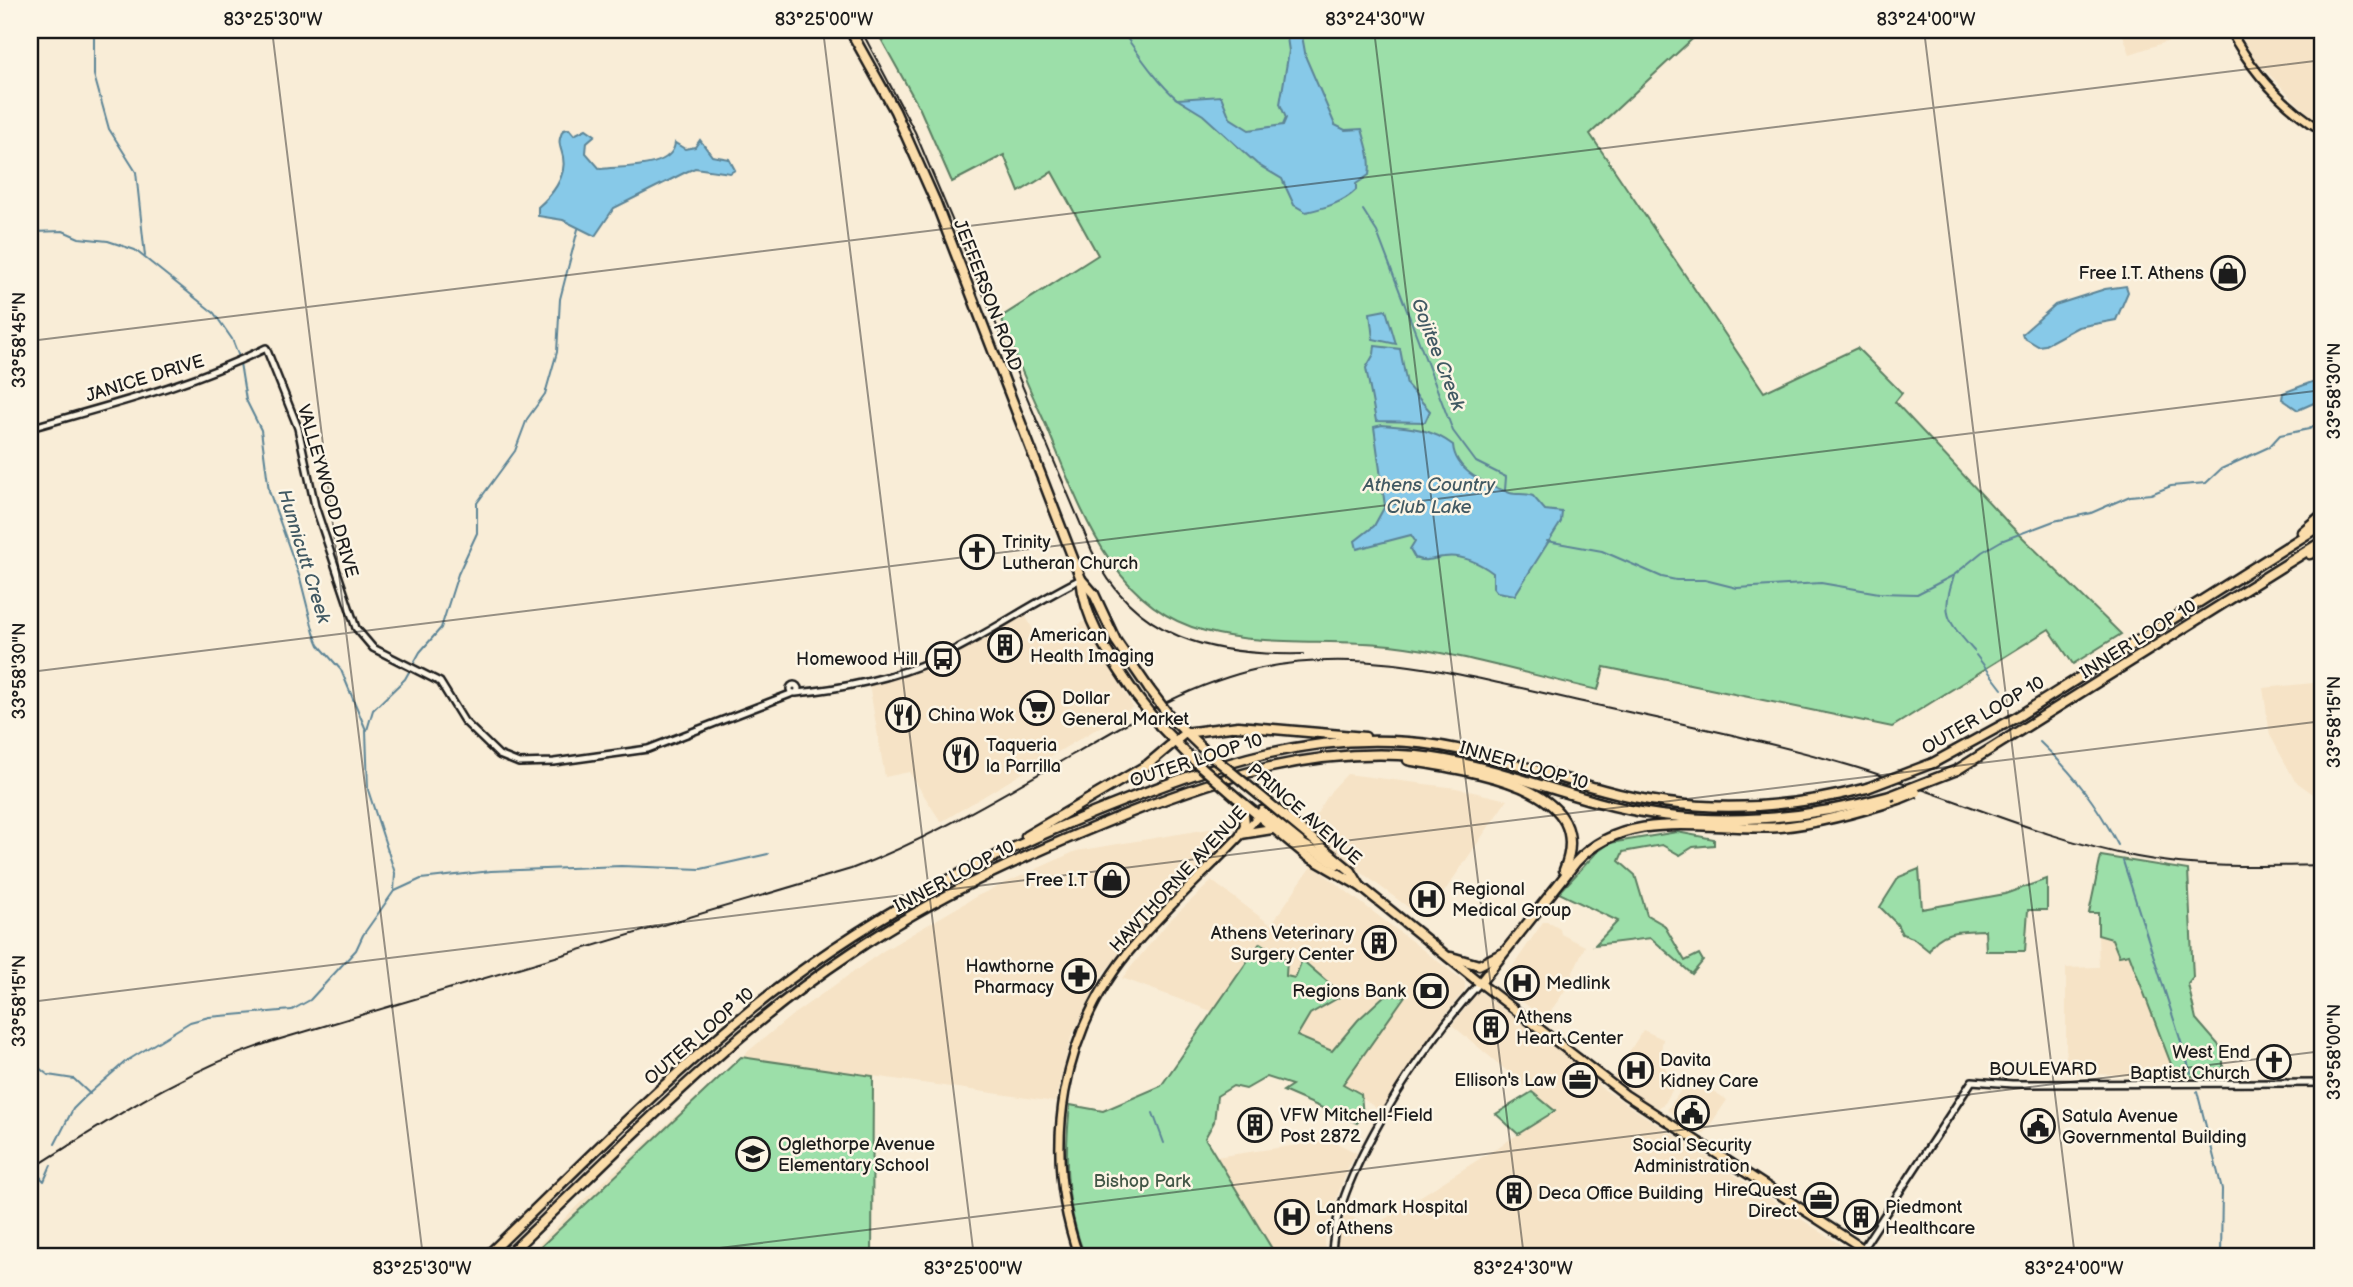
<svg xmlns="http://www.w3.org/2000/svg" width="2353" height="1287" viewBox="0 0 2353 1287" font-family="'Balsamiq Sans',sans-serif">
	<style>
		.built { fill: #f6e3c6 }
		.green { fill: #9cdfa9; stroke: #5c7e62; stroke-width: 2 }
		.water { fill: #87c9e8; stroke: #5c8496; stroke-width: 2 }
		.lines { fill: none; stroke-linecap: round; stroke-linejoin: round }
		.stream { stroke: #5c8496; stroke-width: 2 }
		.minor-casing { stroke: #1c1c1c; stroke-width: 10 }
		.major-casing { stroke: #1c1c1c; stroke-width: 12 }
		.highway-casing { stroke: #1c1c1c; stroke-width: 13 }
		.minor { stroke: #fcf5e5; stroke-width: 5 }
		.major { stroke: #fbddab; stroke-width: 7 }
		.highway { stroke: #fbddab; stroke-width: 8 }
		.rail { stroke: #1c1c1c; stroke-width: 2 }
		.highway-bridge-casing { stroke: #1c1c1c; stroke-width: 13; stroke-linecap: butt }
		.highway-bridge { stroke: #fbddab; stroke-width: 8 }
		.ticks { fill: none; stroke: #1c1c1c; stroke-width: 2; stroke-opacity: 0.45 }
		.labels { text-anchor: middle; stroke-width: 5; stroke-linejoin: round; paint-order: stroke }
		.poi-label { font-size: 18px; fill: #1c1c1c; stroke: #fcf5e5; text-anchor: start }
		.street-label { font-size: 18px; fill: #1c1c1c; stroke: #fcf5e5 }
		.park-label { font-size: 18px; fill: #425646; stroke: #fcf5e5 }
		.water-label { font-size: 19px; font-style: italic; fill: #415963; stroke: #fcf5e5 }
		.neatline { fill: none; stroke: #1c1c1c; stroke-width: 2.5 }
		.ticks-label { font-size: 18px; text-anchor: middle; fill: #1c1c1c }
	</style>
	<rect width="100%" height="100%" fill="#f9edd7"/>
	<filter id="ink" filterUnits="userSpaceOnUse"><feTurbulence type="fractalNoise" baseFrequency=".0143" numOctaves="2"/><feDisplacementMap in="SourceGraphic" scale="14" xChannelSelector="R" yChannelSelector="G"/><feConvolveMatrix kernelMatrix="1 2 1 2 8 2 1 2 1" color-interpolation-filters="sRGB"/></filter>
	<g filter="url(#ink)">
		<g class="built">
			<path d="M2121 30H2202L2130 54Z"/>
			<path d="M2239 30H2323V126L2316 122 2252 57Z"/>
			<path d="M1024 613 1042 646 1085 621 1133 707 941 822 909 772 885 777 869 684 943 660Z"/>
			<path d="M2323 682V801L2295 781 2270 735 2263 688Z"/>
			<path d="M1347 774 1456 788 1507 800 1425 920 1306 831 1331 791Z"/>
			<path d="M1227 826 1233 836 1103 973 1071 1038 1055 1102 873 1076 872 1257H526L582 1201 741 1057 795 1013 883 951 977 896 1076 851Z"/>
			<path d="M1312 865 1465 982V990L1448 1011 1383 1113 1338 1081 1230 991 1211 1011 1122 978 1169 921 1212 881 1271 925Z"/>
			<path d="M1543 922H1548L1560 929 1561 934 1585 946 1564 992 1545 1019 1500 985Z"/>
			<path d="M2098 935 2112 939 2128 954 2176 1077 2066 1073V968L2099 967Z"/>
			<path d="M1479 991 1599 1081V1086L1859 1257H1337L1338 1235 1345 1211 1369 1229 1555 1111 1452 1025Z"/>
			<path d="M1643 1030 1663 1039 1660 1058 1675 1085 1665 1103 1657 1109 1612 1079Z"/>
			<path d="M1708 1082 1712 1090 1727 1100 1704 1134 1667 1110 1682 1089Z"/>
			<path d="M1331 1140 1357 1153 1349 1166 1338 1194 1325 1240 1326 1252 1316 1257H1277L1216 1157Z"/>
		</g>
		<g class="green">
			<path d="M876 30H1702L1590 134 1764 392 1857 348 1902 393 1895 402 2012 527 2121 634 2073 664 2049 629 1892 727 1604 667 1598 690C1529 675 1460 653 1390 645 1329 638 1265 647 1205 631 1111 608 1079 504 1046 425 1030 390 1013 354 1001 317L1098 255 1052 172 1019 192 1004 155 952 182 920 109Z"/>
			<path d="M1677 832 1714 839V845L1693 847 1680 855 1662 845 1623 852 1619 861 1635 875 1647 915 1664 925 1685 961 1699 954 1703 961 1692 974 1651 938 1595 945 1618 921 1559 893 1596 853 1610 843Z"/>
			<path d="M2101 856 2188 870 2193 978 2188 984 2196 1019 2223 1050V1075L2176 1077 2129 954 2119 956 2112 939 2098 935V913H2089Z"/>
			<path d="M1919 869 1922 909 2005 894 2047 879V910H2028L2025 951H1986L1985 930C1964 931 1939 929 1929 951L1913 938 1902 934 1897 924 1880 907 1899 877Z"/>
			<path d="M1260 943 1287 960 1286 976 1295 978 1302 960 1343 995 1310 1014 1297 1036 1332 1051 1358 1020 1385 995 1405 996 1343 1084 1361 1094 1363 1116 1357 1123 1283 1091 1292 1085 1267 1077 1246 1089 1233 1086 1217 1096 1214 1122 1205 1138 1277 1257H1085C1065 1204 1064 1160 1070 1105L1103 1111 1161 1086Z"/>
			<path d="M741 1057 873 1076 872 1257H530Z"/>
			<path d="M1532 1092 1555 1111 1518 1134 1496 1114Z"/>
		</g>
		<g class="water">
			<path d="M1301 30 1306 58 1335 125 1345 130 1362 129C1366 144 1372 159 1369 175L1356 184V190C1343 203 1324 208 1306 212L1294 205 1282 179 1257 164 1203 115 1177 99 1221 96 1230 118 1249 130 1283 125 1286 118 1280 104 1289 51 1286 31Z"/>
			<path d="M569 129 574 135 586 129 595 135 587 142 586 153 600 169C621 166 672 170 675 143L685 149 695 147 700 140 712 156 729 159 735 170 730 173 695 168 686 172 614 208 595 236 563 220 538 216V207C551 196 567 177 563 157 560 144 557 143 563 130Z"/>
			<path d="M2126 286 2128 292 2116 320 2078 327 2045 345 2038 346 2023 337 2022 334 2055 305 2105 289Z"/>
			<path d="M1386 310 1396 344 1373 339 1370 313Z"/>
			<path d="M1375 346 1400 349 1407 385 1430 411 1425 422 1376 421 1366 368 1374 354Z"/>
			<path d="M2312 382H2323V399L2298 410 2282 399 2283 393Z"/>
			<path d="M1382 425C1409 427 1431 428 1453 445 1455 472 1486 484 1510 493 1517 495 1525 493 1533 496L1545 510 1562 512 1561 522 1515 595 1497 592 1493 587V573C1480 563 1461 554 1444 557 1433 558 1425 563 1415 558L1410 549 1415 541 1411 535 1357 549 1355 541 1374 526 1385 506 1374 427Z"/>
		</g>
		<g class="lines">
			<g class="stream">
				<path d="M94 30V75L109 129 136 172 145 256"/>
				<path d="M1121 30C1138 53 1156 81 1177 99"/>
				<path d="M1363 210 1377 232 1453 431 1476 462 1506 477 1505 490"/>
				<path d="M33 232 63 231 79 238 108 241 135 250 214 313 232 339 239 357"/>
				<path d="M1547 541 1602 551 1662 577 1676 580H1705L1737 588 1821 583 1879 593 1917 594 1954 575 1982 552 2001 541 2054 521 2091 513 2130 496 2151 494 2171 486 2206 483 2221 469 2269 447 2280 435 2309 429 2323 422"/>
				<path d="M1954 576C1940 615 1948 621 1974 651"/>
				<path d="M1976 655 2002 689"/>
				<path d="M367 730 373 710 405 679 420 652 441 628 458 574 477 533V503L515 451 527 419 545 394 557 352 560 299 578 229"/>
				<path d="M2040 742C2073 773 2097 804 2118 845"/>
				<path d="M2123 861 2191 1073"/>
				<path d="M395 891 421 879 491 871 621 866 701 869 768 854"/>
				<path d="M30 1061 48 1075 74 1079 90 1094"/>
				<path d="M2197 1091 2222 1189 2221 1256"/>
				<path d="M1153 1113 1164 1143"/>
				<path d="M55 1144 73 1109 85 1097 125 1062 190 1022 209 1017 292 1010 310 1000 356 950 363 935 394 891 395 873 368 790 366 730 341 670 319 645 314 633 300 578 269 491 261 430 246 400 240 363"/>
				<path d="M39 1176 44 1181 51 1165"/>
				<path d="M30 1229 38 1207"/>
			</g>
			<g class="minor-casing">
				<g id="minor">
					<path d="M30 428C110 405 191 385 266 348L298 428 315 506 356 628 373 648 440 682 464 721 499 755 519 763 554 762 648 749 793 693"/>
					<circle cx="794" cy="689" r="4"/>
					<path d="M796 693C841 689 895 678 936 659 986 636 1032 603 1081 579"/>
					<path d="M1863 1248 1972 1081 2012 1084 2323 1083"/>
					<path d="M1332 1257C1332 1178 1426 1040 1480 983"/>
				</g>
			</g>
			<g class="major-casing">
				<g id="major">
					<path d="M2230 30C2252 72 2283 106 2323 131"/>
					<path d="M1480 983 1626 1095 1876 1257"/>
					<path d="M1079 1257C1041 1149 1060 1030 1136 943 1176 897 1222 858 1262 812"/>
				</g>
			</g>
			<g class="highway-casing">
				<g id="highway">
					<path d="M850 30 895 111 936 203 1081 579C1085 624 1113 661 1137 697"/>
					<path d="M2302 532 2323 514"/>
					<path d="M2310 554 2323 549"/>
					<path d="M1081 579 1094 594 1116 641 1149 689"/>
					<path d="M1171 718 1201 747"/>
					<path d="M1160 726 1189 756"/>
					<path d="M1408 760C1464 771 1600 784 1564 870"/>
					<path d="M1933 763 2017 717 2323 524"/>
					<path d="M1957 770 2323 541"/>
					<path d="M1247 785 1351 871 1360 886"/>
					<path d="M1236 797 1306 855 1360 886 1480 983 1576 862C1628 805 1712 832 1780 827 1821 823 1860 812 1899 799"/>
					<path d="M1243 803 1245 825 1241 834 1272 829"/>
					<path d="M1262 811 1304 845 1337 864"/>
					<path d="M1026 836 1147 765 1185 733 1238 726 1365 737"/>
					<path d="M1451 957 1479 965 1501 954"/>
					<path d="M486 1257C568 1178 649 1095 736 1022 853 923 986 854 1128 799 1219 763 1308 734 1408 742 1477 747 1538 773 1604 790 1691 814 1780 811 1867 788"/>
					<path d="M506 1257C617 1152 723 1038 851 953 938 894 1032 852 1129 813 1223 776 1314 747 1417 756 1480 762 1537 786 1598 802 1695 829 1793 823 1890 796"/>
				</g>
			</g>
			<use href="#minor" class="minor"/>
			<use href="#major" class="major"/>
			<use href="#highway" class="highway"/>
			<g class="rail">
				<path d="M861 30 915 132 1092 551C1134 639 1212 656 1303 654"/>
				<path d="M30 1170C110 1120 186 1068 277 1040L851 869C929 839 1000 796 1072 755 1133 719 1192 683 1262 668 1364 647 1461 675 1561 697 1656 719 1754 737 1848 765 1945 793 2038 838 2137 857 2199 869 2261 866 2323 865"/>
			</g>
			<g class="highway-bridge-casing">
				<g id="highway-bridge">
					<path d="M1149 689 1171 718"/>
					<path d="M1137 697 1160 726"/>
					<path d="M1201 747 1247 785"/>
					<path d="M1189 756 1236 797"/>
					<path d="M1867 788 1933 763"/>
					<path d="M1890 796 1957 770"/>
					<path d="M1899 799 1916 792"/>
				</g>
			</g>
			<use href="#highway-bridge" class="highway-bridge"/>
		</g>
	</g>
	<path class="ticks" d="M272 30 423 1257M823 30 974 1257M1374 30 1524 1257M1924 30 2075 1257M30 341 2323 60M30 672 2323 390M30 1002 2323 721M647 1257 2323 1051"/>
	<defs>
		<g id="shop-ring" transform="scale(1.75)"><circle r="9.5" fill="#fcf5e5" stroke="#1c1c1c" stroke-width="1.5"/><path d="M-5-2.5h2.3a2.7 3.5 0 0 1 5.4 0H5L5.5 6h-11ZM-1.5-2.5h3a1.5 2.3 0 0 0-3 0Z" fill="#1c1c1c"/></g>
		<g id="church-ring" transform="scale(1.75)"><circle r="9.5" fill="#fcf5e5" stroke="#1c1c1c" stroke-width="1.5"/><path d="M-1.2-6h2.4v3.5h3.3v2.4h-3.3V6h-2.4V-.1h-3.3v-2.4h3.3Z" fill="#1c1c1c"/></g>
		<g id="building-ring" transform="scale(1.75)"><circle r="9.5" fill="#fcf5e5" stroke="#1c1c1c" stroke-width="1.5"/><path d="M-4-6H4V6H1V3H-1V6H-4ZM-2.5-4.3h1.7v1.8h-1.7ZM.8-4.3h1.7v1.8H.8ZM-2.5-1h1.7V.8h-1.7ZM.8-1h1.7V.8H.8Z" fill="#1c1c1c"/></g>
		<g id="bus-ring" transform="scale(1.75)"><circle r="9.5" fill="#fcf5e5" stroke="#1c1c1c" stroke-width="1.5"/><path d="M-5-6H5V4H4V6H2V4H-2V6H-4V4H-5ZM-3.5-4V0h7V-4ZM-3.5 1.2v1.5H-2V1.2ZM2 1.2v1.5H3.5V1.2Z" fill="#1c1c1c"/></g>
		<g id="supermarket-ring" transform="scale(1.75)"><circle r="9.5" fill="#fcf5e5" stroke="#1c1c1c" stroke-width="1.5"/><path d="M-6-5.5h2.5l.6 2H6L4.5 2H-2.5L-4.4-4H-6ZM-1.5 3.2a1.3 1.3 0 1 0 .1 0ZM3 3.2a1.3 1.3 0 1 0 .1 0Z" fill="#1c1c1c"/></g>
		<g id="restaurant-ring" transform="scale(1.75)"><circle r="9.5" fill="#fcf5e5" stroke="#1c1c1c" stroke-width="1.5"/><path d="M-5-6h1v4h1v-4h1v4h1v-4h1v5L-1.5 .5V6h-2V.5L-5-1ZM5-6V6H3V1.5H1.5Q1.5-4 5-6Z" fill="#1c1c1c"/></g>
		<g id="hospital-ring" transform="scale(1.75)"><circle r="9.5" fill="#fcf5e5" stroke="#1c1c1c" stroke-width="1.5"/><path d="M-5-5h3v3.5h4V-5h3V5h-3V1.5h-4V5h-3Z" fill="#1c1c1c"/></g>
		<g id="pharmacy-ring" transform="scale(1.75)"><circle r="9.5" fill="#fcf5e5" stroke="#1c1c1c" stroke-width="1.5"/><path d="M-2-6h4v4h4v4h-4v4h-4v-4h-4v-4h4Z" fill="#1c1c1c"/></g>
		<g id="bank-ring" transform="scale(1.75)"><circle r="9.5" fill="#fcf5e5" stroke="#1c1c1c" stroke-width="1.5"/><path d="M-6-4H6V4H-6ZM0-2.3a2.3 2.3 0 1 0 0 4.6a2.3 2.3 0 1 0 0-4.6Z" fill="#1c1c1c"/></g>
		<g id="office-ring" transform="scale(1.75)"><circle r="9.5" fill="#fcf5e5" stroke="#1c1c1c" stroke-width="1.5"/><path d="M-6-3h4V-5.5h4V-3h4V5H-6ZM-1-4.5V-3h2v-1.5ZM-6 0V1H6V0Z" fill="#1c1c1c"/></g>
		<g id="civic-ring" transform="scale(1.75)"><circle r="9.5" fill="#fcf5e5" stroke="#1c1c1c" stroke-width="1.5"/><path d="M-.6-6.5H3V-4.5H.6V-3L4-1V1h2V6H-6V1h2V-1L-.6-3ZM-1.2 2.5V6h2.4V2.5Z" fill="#1c1c1c"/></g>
		<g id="school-ring" transform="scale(1.75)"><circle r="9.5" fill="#fcf5e5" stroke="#1c1c1c" stroke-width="1.5"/><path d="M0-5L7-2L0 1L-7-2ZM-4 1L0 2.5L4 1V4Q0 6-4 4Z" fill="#1c1c1c"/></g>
	</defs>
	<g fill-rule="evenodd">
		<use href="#shop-ring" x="2228" y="273"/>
		<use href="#church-ring" x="977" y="552"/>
		<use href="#building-ring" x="1005" y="645"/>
		<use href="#bus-ring" x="943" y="659"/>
		<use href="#supermarket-ring" x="1037" y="708"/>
		<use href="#restaurant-ring" x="903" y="715"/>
		<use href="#restaurant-ring" x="961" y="755"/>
		<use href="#shop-ring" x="1112" y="880"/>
		<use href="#hospital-ring" x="1427" y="899"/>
		<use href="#building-ring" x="1379" y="943"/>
		<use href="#pharmacy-ring" x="1079" y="976"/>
		<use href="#hospital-ring" x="1522" y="983"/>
		<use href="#bank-ring" x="1431" y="991"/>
		<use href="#building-ring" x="1491" y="1027"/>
		<use href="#church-ring" x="2274" y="1062"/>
		<use href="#hospital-ring" x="1636" y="1070"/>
		<use href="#office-ring" x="1580" y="1080"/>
		<use href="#civic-ring" x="1692" y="1113"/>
		<use href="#building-ring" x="1255" y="1125"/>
		<use href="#civic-ring" x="2038" y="1126"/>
		<use href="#school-ring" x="753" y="1154"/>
		<use href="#building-ring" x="1514" y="1193"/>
		<use href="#office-ring" x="1821" y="1200"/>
		<use href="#hospital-ring" x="1292" y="1217"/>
		<use href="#building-ring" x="1861" y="1217"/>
	</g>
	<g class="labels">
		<g class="poi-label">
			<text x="2204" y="279" text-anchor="end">Free I.T. Athens</text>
			<text x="1002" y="548">Trinity<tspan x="1002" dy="21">Lutheran Church</tspan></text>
			<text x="1030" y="641">American<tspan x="1030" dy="21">Health Imaging</tspan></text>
			<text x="918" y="665" text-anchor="end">Homewood Hill</text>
			<text x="1062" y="704">Dollar<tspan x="1062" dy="21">General Market</tspan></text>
			<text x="928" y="721">China Wok</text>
			<text x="986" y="751">Taqueria<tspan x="986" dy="21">la Parrilla</tspan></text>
			<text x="1088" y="886" text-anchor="end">Free I.T</text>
			<text x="1452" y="895">Regional<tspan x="1452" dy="21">Medical Group</tspan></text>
			<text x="1354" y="939" text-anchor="end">Athens Veterinary<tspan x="1354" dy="21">Surgery Center</tspan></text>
			<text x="1054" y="972" text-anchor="end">Hawthorne<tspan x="1054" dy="21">Pharmacy</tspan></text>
			<text x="1546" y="989">Medlink</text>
			<text x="1406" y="997" text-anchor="end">Regions Bank</text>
			<text x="1516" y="1023">Athens<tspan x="1516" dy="21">Heart Center</tspan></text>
			<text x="2250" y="1058" text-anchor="end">West End<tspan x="2250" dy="21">Baptist Church</tspan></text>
			<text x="1660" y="1066">Davita<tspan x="1660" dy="21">Kidney Care</tspan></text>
			<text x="1556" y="1086" text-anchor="end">Ellison's Law</text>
			<text x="1280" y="1121">VFW Mitchell-Field<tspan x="1280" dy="21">Post 2872</tspan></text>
			<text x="2062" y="1122">Satula Avenue<tspan x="2062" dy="21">Governmental Building</tspan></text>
			<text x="778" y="1150">Oglethorpe Avenue<tspan x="778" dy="21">Elementary School</tspan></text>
			<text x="1692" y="1151" text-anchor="middle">Social Security<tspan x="1692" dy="21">Administration</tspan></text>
			<text x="1797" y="1196" text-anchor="end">HireQuest<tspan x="1797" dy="21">Direct</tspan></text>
			<text x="1538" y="1199">Deca Office Building</text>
			<text x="1316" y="1213">Landmark Hospital<tspan x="1316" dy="21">of Athens</tspan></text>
			<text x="1885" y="1213">Piedmont<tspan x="1885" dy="21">Healthcare</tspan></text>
		</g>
		<g class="street-label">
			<text transform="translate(988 295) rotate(69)" y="6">JEFFERSON ROAD</text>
			<text transform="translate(145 378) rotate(-17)" y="6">JANICE DRIVE</text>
			<text transform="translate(328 491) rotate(74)" y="6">VALLEYWOOD DRIVE</text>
			<text transform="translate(2138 639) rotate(-32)" y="6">INNER LOOP 10</text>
			<text transform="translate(1983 715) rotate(-30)" y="6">OUTER LOOP 10</text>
			<text transform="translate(1196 760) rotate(-18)" y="6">OUTER LOOP 10</text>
			<text transform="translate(1524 765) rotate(16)" y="6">INNER LOOP 10</text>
			<text transform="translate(1305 814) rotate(41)" y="6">PRINCE AVENUE</text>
			<text transform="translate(954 876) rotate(-28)" y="6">INNER LOOP 10</text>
			<text transform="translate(1178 879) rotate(-47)" y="6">HAWTHORNE AVENUE</text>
			<text transform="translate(699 1036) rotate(-41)" y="6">OUTER LOOP 10</text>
			<text x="2043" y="1075">BOULEVARD</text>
		</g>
		<g class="park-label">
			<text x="1142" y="1187">Bishop Park</text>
		</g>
		<g class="water-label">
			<text transform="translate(1439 354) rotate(69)" y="7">Gojitee Creek</text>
			<text x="1429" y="491">Athens Country<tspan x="1429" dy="22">Club Lake</tspan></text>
			<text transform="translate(305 556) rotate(73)" y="7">Hunnicutt Creek</text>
		</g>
	</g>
	<rect width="2353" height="1287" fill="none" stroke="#fcf5e5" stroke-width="77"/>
	<rect x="38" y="38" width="2276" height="1210" class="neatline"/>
	<g class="ticks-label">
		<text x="273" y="25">83°25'30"W</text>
		<text x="824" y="25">83°25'00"W</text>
		<text x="1375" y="25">83°24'30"W</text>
		<text x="1926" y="25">83°24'00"W</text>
		<text transform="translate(19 340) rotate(-90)" y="6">33°58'45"N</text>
		<text transform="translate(2334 391) rotate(-90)" y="6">33°58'30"N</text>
		<text transform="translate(19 671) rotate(-90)" y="6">33°58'30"N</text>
		<text transform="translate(2334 722) rotate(-90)" y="6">33°58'15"N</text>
		<text transform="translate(19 1001) rotate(-90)" y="6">33°58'15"N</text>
		<text transform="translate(2334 1052) rotate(-90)" y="6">33°58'00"N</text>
		<text x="422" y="1274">83°25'30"W</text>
		<text x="973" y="1274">83°25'00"W</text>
		<text x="1523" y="1274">83°24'30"W</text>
		<text x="2074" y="1274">83°24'00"W</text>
	</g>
</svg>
